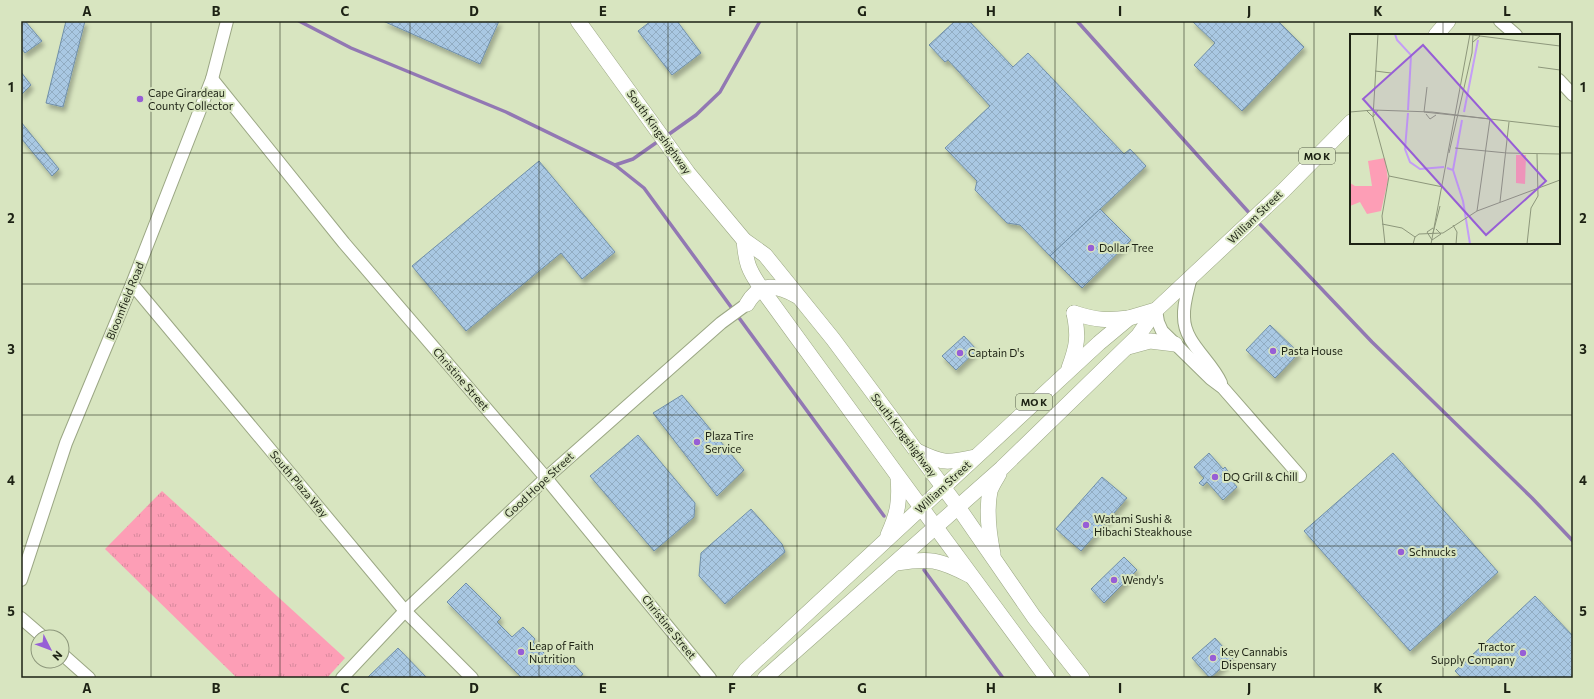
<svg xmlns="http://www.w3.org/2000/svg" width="1594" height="699" viewBox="0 0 1594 699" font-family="Commissioner,sans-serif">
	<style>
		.grass { fill: url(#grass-tufts) }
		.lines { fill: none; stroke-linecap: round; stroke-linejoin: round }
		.stream { stroke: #9278b3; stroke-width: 3.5 }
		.building { fill: url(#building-cross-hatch); stroke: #708fa8; filter: url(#shadow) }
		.minor-casing { stroke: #9ba784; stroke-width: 14 }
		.major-casing { stroke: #9ba784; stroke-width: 16 }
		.minor { stroke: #fff; stroke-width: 12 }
		.major { stroke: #fff; stroke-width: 15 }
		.grid { fill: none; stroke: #1d2214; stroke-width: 1; stroke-opacity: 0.55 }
		.poi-dot { fill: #975ed6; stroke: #d8e5c0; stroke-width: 1.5 }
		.labels { text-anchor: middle; stroke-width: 4; stroke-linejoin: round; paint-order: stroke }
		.shield { fill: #d8e5c0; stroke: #555c48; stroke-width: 1 }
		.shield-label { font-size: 10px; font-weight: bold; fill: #1d2214 }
		.poi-label { font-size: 11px; fill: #1d2214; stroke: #d8e5c0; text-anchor: start }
		.street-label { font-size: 11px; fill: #1d2214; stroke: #d8e5c0 }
		.inset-river { fill: none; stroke: #c49df7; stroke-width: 2 }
		.inset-road { fill: none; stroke: #8d977b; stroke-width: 1 }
		.view { fill: #975ed6; fill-opacity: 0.15; stroke: #975ed6; stroke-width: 2 }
		.inset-edge { fill: none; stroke: #1d2214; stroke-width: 2 }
		.neatline { fill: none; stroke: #1d2214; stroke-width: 1.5 }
		.grid-label { font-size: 13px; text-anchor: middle; font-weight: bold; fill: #1d2214 }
	</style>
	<defs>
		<pattern id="grass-tufts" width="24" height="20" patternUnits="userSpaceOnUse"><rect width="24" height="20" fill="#fd9eb6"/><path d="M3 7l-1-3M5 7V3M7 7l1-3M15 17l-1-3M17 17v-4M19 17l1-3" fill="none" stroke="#d8889c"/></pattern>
		<pattern id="building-cross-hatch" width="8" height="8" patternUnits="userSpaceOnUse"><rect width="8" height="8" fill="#a9c8e3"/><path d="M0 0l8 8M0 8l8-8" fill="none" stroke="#91acc2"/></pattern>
		<filter id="shadow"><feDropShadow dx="2.5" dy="4.5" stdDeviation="2" flood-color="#0004"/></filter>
	</defs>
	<rect width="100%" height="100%" fill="#d8e5c0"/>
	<path class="grass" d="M162 491 345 658 327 678H237L105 549Z"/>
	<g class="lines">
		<g class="stream">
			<path d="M299 21 351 48 506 112 615 165 633 159 660 140"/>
			<path d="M1077 21 1252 216"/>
			<path d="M665 137 696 115 720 92 760 21"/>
			<path d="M615 165 644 188 884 516"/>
			<path d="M1256 220 1372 342 1532 498 1573 541"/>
			<path d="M924 570 1003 678"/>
		</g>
	</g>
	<g class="building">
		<path d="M21 21H25L42 41 25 53 21 48Z"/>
		<path d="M66 21H85L63 107 46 103Z"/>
		<path d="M383 21H499L480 64Z"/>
		<path d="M651 21H677L701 53 672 75 638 31Z"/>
		<path d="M955 21H969L1013 67 1028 53 1124 154 1130 149 1146 166 1050 256 1020 225 1007 223 975 190 977 181 945 148 990 106 948 60 945 62 929 45Z"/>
		<path d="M1192 21H1278L1304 47 1242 111 1194 65 1215 43Z"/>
		<path d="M21 72 31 85 21 95Z"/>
		<path d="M21 122 59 169 52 176 21 138Z"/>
		<path d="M539 161 615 252 582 279 561 253 466 331 412 266Z"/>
		<path d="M1100 209 1131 240 1082 288 1050 256Z"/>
		<path d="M1270 325 1299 353 1275 378 1246 350Z"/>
		<path d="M964 336 977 350 956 370 942 356Z"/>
		<path d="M682 395 744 470 717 496 653 413Z"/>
		<path d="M638 435 695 503 694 517 654 551 590 476Z"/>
		<path d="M1209 453 1223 469 1225 467 1229 473 1227 475 1237 487 1223 500 1207 482 1203 486 1199 483 1204 478 1194 467Z"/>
		<path d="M1393 453 1498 572 1410 651 1304 531Z"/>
		<path d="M1102 477 1127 498 1081 551 1056 529Z"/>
		<path d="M751 509 782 544 785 552 725 604 699 576 701 553Z"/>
		<path d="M1124 557 1137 570 1104 603 1091 589Z"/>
		<path d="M466 583 501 618 497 622 512 637 523 627 535 639 533 642 556 665 565 655 583 674 579 678H522L447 602Z"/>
		<path d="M1535 596 1573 636V678H1462L1455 671Z"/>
		<path d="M1215 638 1233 658 1210 678 1192 658Z"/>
		<path d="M398 648 427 678H367Z"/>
	</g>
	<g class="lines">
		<g class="minor-casing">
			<g id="minor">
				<path d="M1500 21 1516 35"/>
				<path d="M212 79 344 243 546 478 710 678"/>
				<path d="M1559 80 1573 95"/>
				<path d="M1191 277C1188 290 1183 304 1184 317 1184 343 1211 360 1221 383"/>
				<path d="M132 284 405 611 472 678"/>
				<path d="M1156 310 1158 322 1162 331 1211 379 1223 388 1300 476"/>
				<path d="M21 580 66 443 132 284 212 79 227 21"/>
				<path d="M21 618 43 637"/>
				<path d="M62 654 89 678"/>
				<path d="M342 678 405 611 546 478 721 323 747 304"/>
			</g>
		</g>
		<g class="major-casing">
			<g id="major">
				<path d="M578 21 688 173 744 240 765 255 833 339 958 507 1034 617 1082 678"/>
				<path d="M1436 35 1448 21"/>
				<path d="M744 240C746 263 748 269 761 288L898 476 1047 678"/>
				<path d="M747 304C760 281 778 285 797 296"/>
				<path d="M1074 313C1096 320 1107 321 1129 318"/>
				<path d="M1128 347 1150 341 1175 344"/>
				<path d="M1069 368C1077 346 1079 337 1074 313"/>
				<path d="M917 451C943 464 948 463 975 457"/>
				<path d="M888 535C898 513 900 501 898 477"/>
				<path d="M993 554C989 534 986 511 990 491 992 485 996 479 999 474"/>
				<path d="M896 563C930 558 938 559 969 575"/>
				<path d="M740 678 746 670 1099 343 1129 318 1156 310"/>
				<path d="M765 678 1002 468 1138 336 1156 310 1284 190 1351 122"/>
			</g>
		</g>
		<use href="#minor" class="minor"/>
		<use href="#major" class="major"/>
	</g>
	<path class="grid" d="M151 21V678M280 21V678M410 21V678M539 21V678M668 21V678M797 21V678M926 21V678M1055 21V678M1184 21V678M1314 21V678M1443 21V35M21 153H1351M1559 153H1573M1443 243V678M21 284H1573M21 415H1573M21 546H1573"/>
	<g class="poi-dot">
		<circle cx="140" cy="99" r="4"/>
		<circle cx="1091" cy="248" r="4"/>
		<circle cx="1273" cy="351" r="4"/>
		<circle cx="960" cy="353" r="4"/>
		<circle cx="697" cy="442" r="4"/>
		<circle cx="1215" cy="477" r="4"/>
		<circle cx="1086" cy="525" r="4"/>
		<circle cx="1401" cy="552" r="4"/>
		<circle cx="1114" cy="580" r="4"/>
		<circle cx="521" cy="652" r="4"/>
		<circle cx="1523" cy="653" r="4"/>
		<circle cx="1213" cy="658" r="4"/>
	</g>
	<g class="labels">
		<g class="shield">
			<rect x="1299" y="148" width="36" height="16" rx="3"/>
			<rect x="1016" y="394" width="36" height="16" rx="3"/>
		</g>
		<g class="shield-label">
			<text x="1317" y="160">MO K</text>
			<text x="1034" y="406">MO K</text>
		</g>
		<g class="poi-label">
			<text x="148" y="97">Cape Girardeau<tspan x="148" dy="13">County Collector</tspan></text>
			<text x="1099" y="252">Dollar Tree</text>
			<text x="1281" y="355">Pasta House</text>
			<text x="968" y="357">Captain D's</text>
			<text x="705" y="440">Plaza Tire<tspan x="705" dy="13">Service</tspan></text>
			<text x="1223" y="481">DQ Grill &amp; Chill</text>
			<text x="1094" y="523">Watami Sushi &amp;<tspan x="1094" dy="13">Hibachi Steakhouse</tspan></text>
			<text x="1409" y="556">Schnucks</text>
			<text x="1122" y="584">Wendy's</text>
			<text x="529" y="650">Leap of Faith<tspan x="529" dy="13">Nutrition</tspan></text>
			<text x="1515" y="651" text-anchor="end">Tractor<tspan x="1515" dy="13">Supply Company</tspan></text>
			<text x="1221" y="656">Key Cannabis<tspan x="1221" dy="13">Dispensary</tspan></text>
		</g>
		<g class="street-label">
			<text transform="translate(659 132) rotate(54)" y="4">South Kingshighway</text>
			<text transform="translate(1255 217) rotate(-44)" y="4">William Street</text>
			<text transform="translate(125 301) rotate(-68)" y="4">Bloomfield Road</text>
			<text transform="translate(461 379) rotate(49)" y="4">Christine Street</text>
			<text transform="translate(904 435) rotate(53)" y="4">South Kingshighway</text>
			<text transform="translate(299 484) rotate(50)" y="4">South Plaza Way</text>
			<text transform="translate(539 485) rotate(-43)" y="4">Good Hope Street</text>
			<text transform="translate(943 487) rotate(-43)" y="4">William Street</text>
			<text transform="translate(669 627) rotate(51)" y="4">Christine Street</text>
		</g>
	</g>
	<g transform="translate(1350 34)">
		<rect width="210" height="210" fill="#d8e5c0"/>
		<path d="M166 121H176L175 150 166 149ZM35 124 38 146 31 177 17 180 10 168 0 172V149L5 152H22L18 127Z" fill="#fd9eb6"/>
		<path class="inset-river" d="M45 0 47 6 61 21 58 76M114 78 128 6M58 79 55 115 60 128 70 135 94 133M97 134 103 136 113 167 120 210M103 136 112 86"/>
		<path class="inset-road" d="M28 0 23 83 39 142 32 182 35 210M114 0 210 12M123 8 130 2 127 0M188 33 210 36M25 37 41 39M16 76 23 83 28 76M0 78 23 76 82 78 140 85 74 78M74 78 77 53M76 80 80 85 86 81M140 85 210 93M105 114 157 119 210 120M99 119 122 19 123 0M39 142 93 153M150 168 159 88M127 177 140 85M32 190 52 194 65 203M103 191 107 198 106 210M83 194 77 198 82 206 91 200 86 195M83 199 90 172M63 210 65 203 69 200 93 199 127 177 210 146M81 210 120 0M177 210 181 174 188 162 187 120"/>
		<path class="view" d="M73 11 196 147 136 201 13 65Z"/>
		<rect width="210" height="210" class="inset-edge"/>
	</g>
	<rect width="1594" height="699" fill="none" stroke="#d8e5c0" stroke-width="44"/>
	<g transform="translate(50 649) rotate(132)"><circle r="19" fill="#d8e5c0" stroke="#8d977b"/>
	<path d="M0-3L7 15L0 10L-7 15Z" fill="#975ed6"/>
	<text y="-6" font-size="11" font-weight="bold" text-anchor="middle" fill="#1d2214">N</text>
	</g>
	<rect x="22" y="22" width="1550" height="655" class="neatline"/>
	<g class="grid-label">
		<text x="87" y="16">A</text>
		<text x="216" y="16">B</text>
		<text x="345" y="16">C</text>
		<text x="474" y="16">D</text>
		<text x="603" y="16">E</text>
		<text x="732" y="16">F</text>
		<text x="862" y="16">G</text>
		<text x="991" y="16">H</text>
		<text x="1120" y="16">I</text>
		<text x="1249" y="16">J</text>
		<text x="1378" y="16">K</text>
		<text x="1507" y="16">L</text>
		<text x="11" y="92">1</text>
		<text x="1583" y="92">1</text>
		<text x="11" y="223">2</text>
		<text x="1583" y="223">2</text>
		<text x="11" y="354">3</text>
		<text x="1583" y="354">3</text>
		<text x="11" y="485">4</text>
		<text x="1583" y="485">4</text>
		<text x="11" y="616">5</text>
		<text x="1583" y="616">5</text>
		<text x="87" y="693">A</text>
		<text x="216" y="693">B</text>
		<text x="345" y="693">C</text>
		<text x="474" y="693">D</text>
		<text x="603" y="693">E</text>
		<text x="732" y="693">F</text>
		<text x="862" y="693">G</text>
		<text x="991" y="693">H</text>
		<text x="1120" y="693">I</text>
		<text x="1249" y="693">J</text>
		<text x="1378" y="693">K</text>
		<text x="1507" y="693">L</text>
	</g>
</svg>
